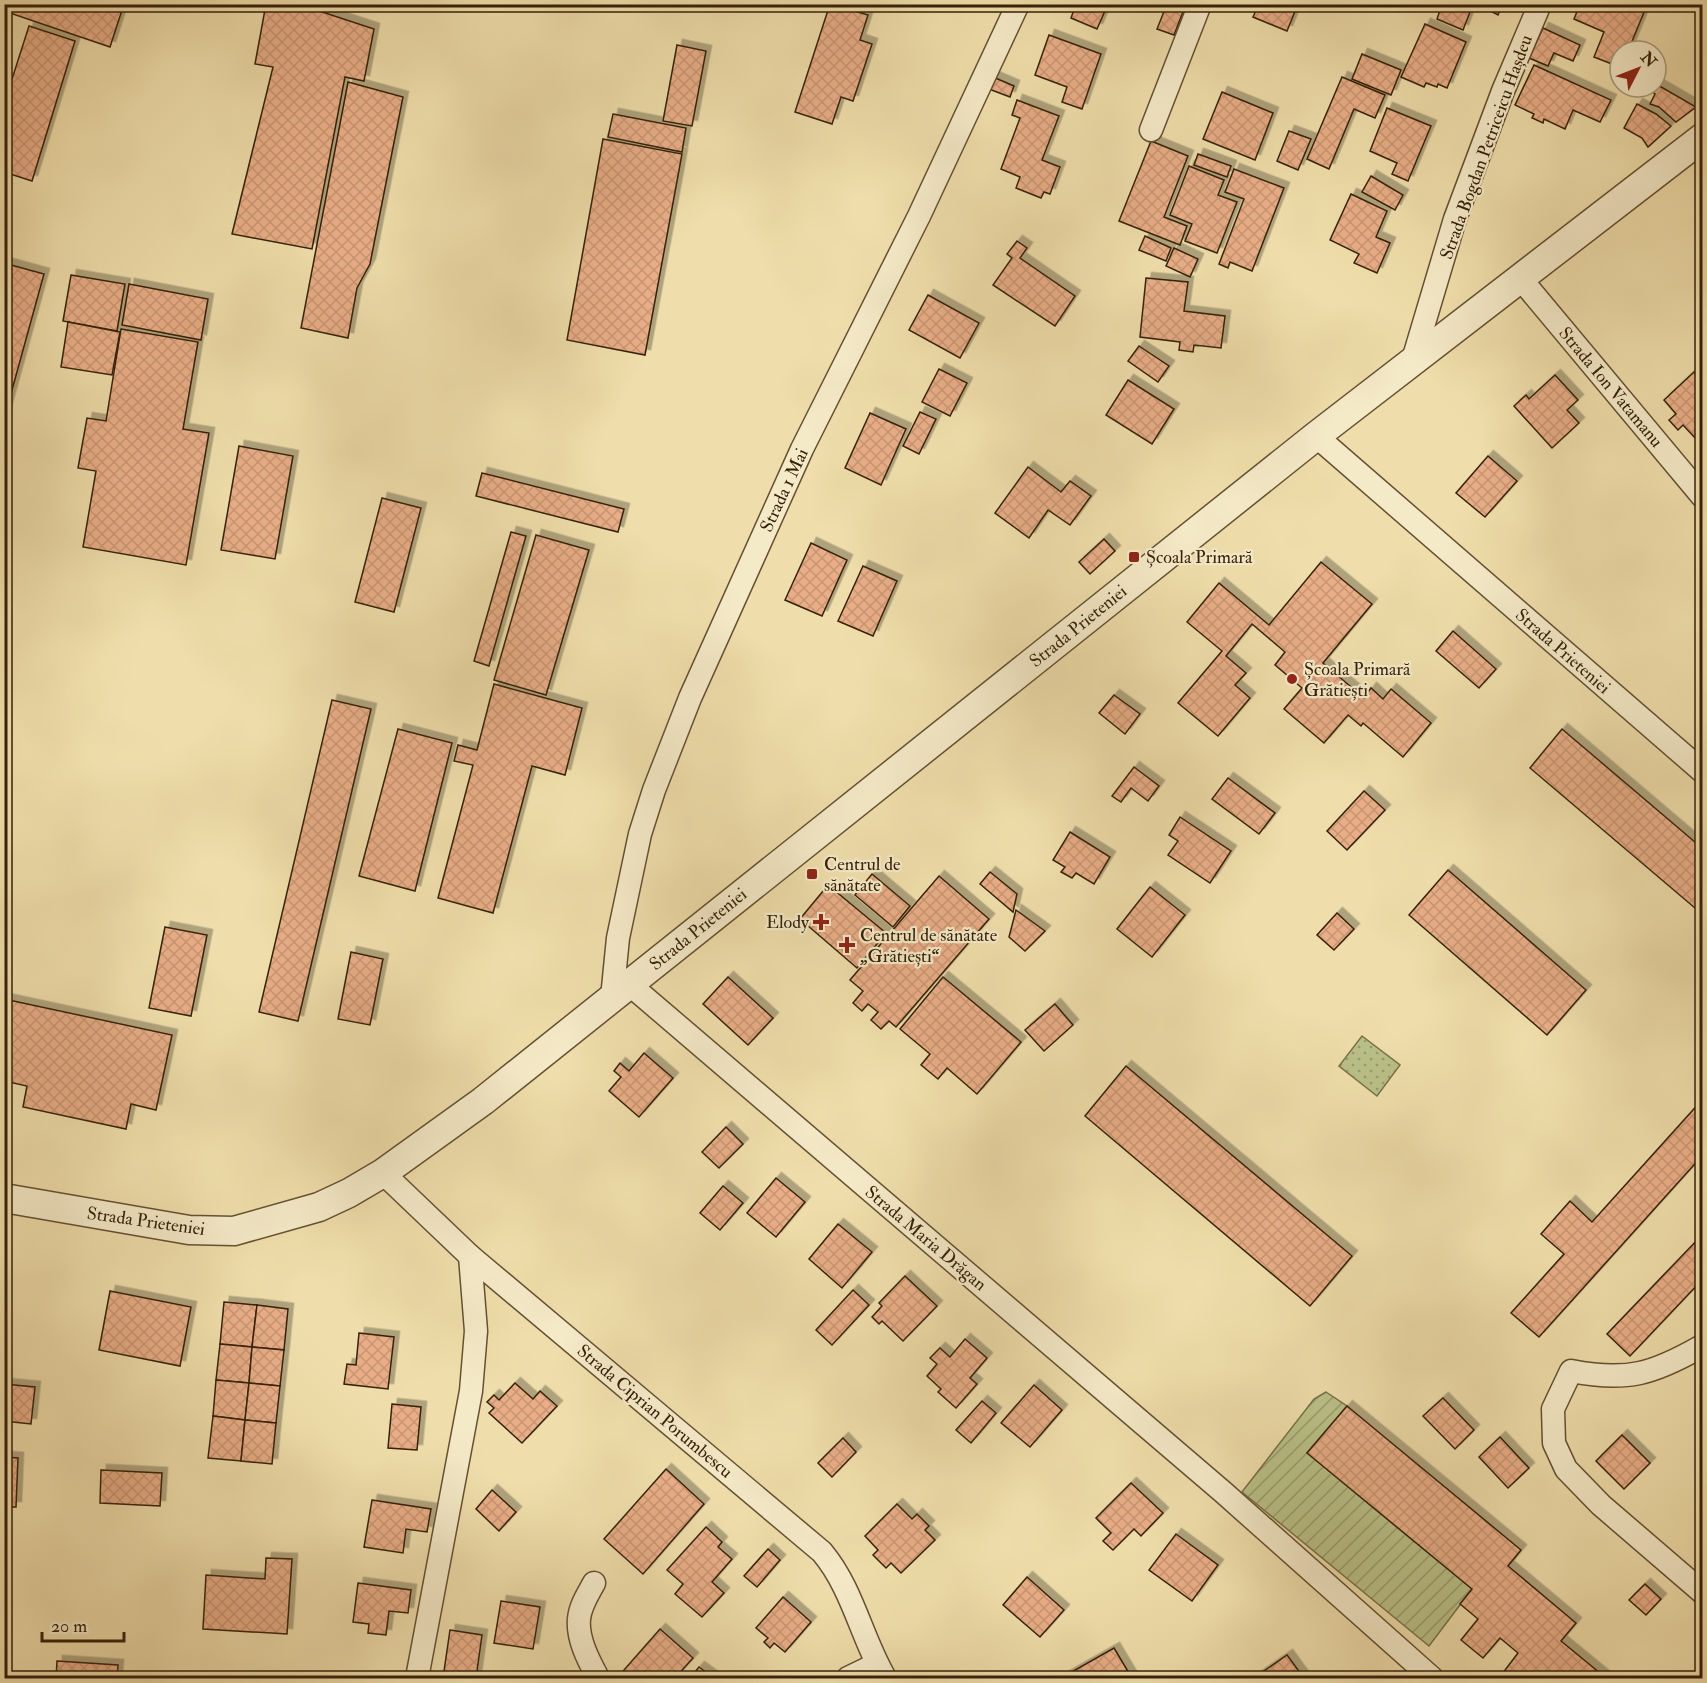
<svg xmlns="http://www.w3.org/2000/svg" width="1707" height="1683" viewBox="0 0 1707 1683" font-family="'IM FELL Double Pica',serif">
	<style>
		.park { fill: url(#park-dots); stroke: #787148; stroke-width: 1.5 }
		.garden { fill: url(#garden-furrows); stroke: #787148; stroke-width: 1.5 }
		.building { fill: url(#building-cross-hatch); stroke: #352109; stroke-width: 1.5; filter: url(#shadow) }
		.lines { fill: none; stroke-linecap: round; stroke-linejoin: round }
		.minor-casing { stroke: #645032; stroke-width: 25 }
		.tertiary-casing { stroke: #645032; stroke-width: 31 }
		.minor { stroke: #f5eac8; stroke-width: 22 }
		.tertiary { stroke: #f5eac8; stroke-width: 28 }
		.poi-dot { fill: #8f2418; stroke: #f5eac8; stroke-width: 2 }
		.labels { text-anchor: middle; stroke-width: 4.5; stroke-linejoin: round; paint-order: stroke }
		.street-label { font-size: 18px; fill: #352109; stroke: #f5eac8 }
		.poi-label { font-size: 18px; fill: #352109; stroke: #f5eac8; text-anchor: start }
	</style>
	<defs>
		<pattern id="park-dots" width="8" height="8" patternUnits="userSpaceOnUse" patternTransform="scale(1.5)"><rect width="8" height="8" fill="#bac188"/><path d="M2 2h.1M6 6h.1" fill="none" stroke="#989c6d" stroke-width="1.8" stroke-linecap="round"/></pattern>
		<pattern id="garden-furrows" width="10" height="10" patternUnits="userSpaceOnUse" patternTransform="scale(1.5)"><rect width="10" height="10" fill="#bac188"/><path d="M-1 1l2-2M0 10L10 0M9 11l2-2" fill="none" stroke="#989c6d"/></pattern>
		<pattern id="building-cross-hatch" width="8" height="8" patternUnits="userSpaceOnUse" patternTransform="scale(1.5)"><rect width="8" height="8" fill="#e9ae87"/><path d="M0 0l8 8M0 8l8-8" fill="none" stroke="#c89573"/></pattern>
		<filter id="shadow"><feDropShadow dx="5.5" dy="-5.5" stdDeviation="0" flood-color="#0004"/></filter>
	</defs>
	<rect width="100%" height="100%" fill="#efdeab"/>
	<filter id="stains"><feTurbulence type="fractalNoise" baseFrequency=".00333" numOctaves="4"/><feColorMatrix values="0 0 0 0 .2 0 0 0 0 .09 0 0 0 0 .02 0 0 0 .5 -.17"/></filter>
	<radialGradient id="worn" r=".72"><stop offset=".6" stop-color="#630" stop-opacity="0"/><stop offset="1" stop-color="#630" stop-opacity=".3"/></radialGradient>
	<path class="park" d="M1362 1036 1400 1065 1377 1096 1339 1066Z"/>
	<path class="garden" d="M1326 1392 1347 1406 1307 1453 1472 1589 1429 1646 1242 1492 1314 1399Z"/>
	<g class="building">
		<path d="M4 4H124L110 47 4 11Z"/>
		<path d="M266 4H298L374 29 364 81 345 77 312 249 232 234 273 67 255 64Z"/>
		<path d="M830 4 868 15 860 40 872 44 853 101 841 97 832 124 795 112Z"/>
		<path d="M1076 4H1108L1097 29 1071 18Z"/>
		<path d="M1167 4H1186L1174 35 1157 29Z"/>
		<path d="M1259 4H1298L1287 31 1253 17Z"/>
		<path d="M1442 4H1452L1470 12 1463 30 1437 19Z"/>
		<path d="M1477 4H1502L1498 15Z"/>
		<path d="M1580 4 1647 5 1628 51H1620V63L1618 62 1617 66 1594 57 1604 32 1574 19Z"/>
		<path d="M1425 24 1466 42 1447 88 1438 84 1437 87 1426 83 1424 87 1401 77Z"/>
		<path d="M29 26 75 41 32 181 4 172V104Z"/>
		<path d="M1543 28 1580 45 1573 61 1554 53 1548 66 1529 58Z"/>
		<path d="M1049 35 1101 54 1082 109 1062 102 1067 87 1035 75Z"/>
		<path d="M677 45 706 51 692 126 663 121Z"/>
		<path d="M1362 54 1401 70 1391 95 1352 79Z"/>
		<path d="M1534 65 1611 100 1600 122 1573 110 1565 129 1544 119 1543 123 1532 118 1534 114 1515 105Z"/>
		<path d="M993 77 1014 86 1010 97 989 89Z"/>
		<path d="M1342 77 1385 95 1375 118 1354 109 1329 169 1307 159Z"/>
		<path d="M348 82 403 97 370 264 357 288 348 338 301 328Z"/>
		<path d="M1656 84 1696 107 1676 122 1659 107 1650 104 1655 94 1649 89 1651 87H1656Z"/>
		<path d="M1222 92 1273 113 1255 160 1203 139Z"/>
		<path d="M1017 100 1059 116 1042 160 1060 167 1050 194 1044 192 1041 198 1016 188 1020 177 1001 169 1020 118 1012 115Z"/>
		<path d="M1637 104 1656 114 1671 126 1648 147 1642 138 1624 128Z"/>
		<path d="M1387 108 1431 126 1408 181 1392 174 1397 163 1370 151Z"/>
		<path d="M613 114 686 128 682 152 608 137Z"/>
		<path d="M1289 131 1311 139 1298 170 1277 161Z"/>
		<path d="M603 139 682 154 645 355 567 340Z"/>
		<path d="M1151 141 1188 156 1164 217 1187 226 1180 245 1119 221Z"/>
		<path d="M1198 154 1231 166 1227 177 1194 165Z"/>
		<path d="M1189 166 1224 180 1218 195 1237 202 1217 253 1185 241 1192 224 1170 215Z"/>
		<path d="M1234 169 1284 188 1252 271 1230 262 1228 268 1219 264 1244 199 1225 192Z"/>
		<path d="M1371 176 1403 195 1395 210 1362 192Z"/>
		<path d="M1351 194 1387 211 1376 237 1390 243 1377 273 1354 263 1359 254 1330 240Z"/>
		<path d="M1145 236 1171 248 1166 261 1139 250Z"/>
		<path d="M1017 241 1027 248 1020 258 1075 296 1055 326 993 285 1012 258 1007 254Z"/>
		<path d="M1174 248 1198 259 1190 277 1166 266Z"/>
		<path d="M4 263 44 274 4 419Z"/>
		<path d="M71 275 125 284 117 331 63 321Z"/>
		<path d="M1146 278 1188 282 1184 311 1225 316 1221 348 1194 345 1193 352 1179 350 1180 342 1140 337Z"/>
		<path d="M129 284 208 299 201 340 122 325Z"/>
		<path d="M928 295 979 323 960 358 909 330Z"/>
		<path d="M68 322 120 332 112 375 61 367Z"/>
		<path d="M121 329 198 342 183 429 209 433 186 565 83 547 96 471 78 468 87 418 106 421Z"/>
		<path d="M1139 346 1169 366 1158 382 1128 361Z"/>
		<path d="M939 369 967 383 950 416 922 402Z"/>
		<path d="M1694 372 1702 381V436L1698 441 1683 425 1678 430 1669 420 1676 414 1664 400Z"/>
		<path d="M1555 375 1578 400 1567 410 1579 423 1552 448 1514 406 1526 395 1529 399Z"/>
		<path d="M1128 380 1174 409 1152 444 1106 415Z"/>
		<path d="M920 412 936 419 919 454 903 446Z"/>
		<path d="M870 413 906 429 881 485 845 468Z"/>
		<path d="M239 446 293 456 275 559 221 550Z"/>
		<path d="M1488 456 1517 481 1485 517 1456 493Z"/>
		<path d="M1028 467 1061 492 1070 481 1091 496 1070 525 1048 510 1029 538 995 513Z"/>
		<path d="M482 473 624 509 618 532 476 496Z"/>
		<path d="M382 498 421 508 394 612 355 602Z"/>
		<path d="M511 532 526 536 489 666 474 661Z"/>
		<path d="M536 535 589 550 546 695 494 680Z"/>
		<path d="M1104 539 1115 551 1090 574 1079 562Z"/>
		<path d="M811 543 847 560 822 616 785 600Z"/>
		<path d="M1321 562 1372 604 1323 663 1364 698 1371 688 1383 699 1391 689 1431 723 1403 757 1363 723 1361 726 1348 715 1324 743 1284 709 1302 688 1275 665 1285 652 1252 624 1226 656 1246 673 1235 685 1250 698 1218 736 1178 703 1222 651 1187 622 1219 583 1269 625Z"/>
		<path d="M863 566 897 581 873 636 838 621Z"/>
		<path d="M1453 631 1496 669 1479 688 1436 651Z"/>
		<path d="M494 684 582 708 565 775 532 766 493 913 438 898 473 765 454 761 458 745 477 750Z"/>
		<path d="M1114 695 1140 714 1125 734 1099 713Z"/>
		<path d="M332 700 371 709 298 1021 259 1012Z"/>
		<path d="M398 729 452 743 415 891 359 876Z"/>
		<path d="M1562 729 1702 848V914L1530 768Z"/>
		<path d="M1134 767 1159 786 1148 801 1131 788 1121 802 1112 796Z"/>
		<path d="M1228 778 1275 813 1259 834 1212 799Z"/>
		<path d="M1364 791 1385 810 1347 850 1327 831Z"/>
		<path d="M1180 817 1231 851 1210 883 1168 855 1178 841 1169 835Z"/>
		<path d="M1070 832 1110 857 1094 884 1076 873 1072 878 1061 872 1065 867 1053 860Z"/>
		<path d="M1448 870 1586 990 1547 1035 1409 915Z"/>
		<path d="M990 872 1017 894 1013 912 980 884Z"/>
		<path d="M872 874 910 906 893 927 855 895Z"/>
		<path d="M939 876 989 919 896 1027 889 1021 881 1029 871 1020 878 1012 868 1004 862 1011 853 1003 863 991 850 980Z"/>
		<path d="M828 885 886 933 857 968 800 919Z"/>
		<path d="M1150 887 1185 915 1152 957 1117 929Z"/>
		<path d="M1016 910 1045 931 1025 951 1009 937Z"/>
		<path d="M1337 913 1354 929 1334 950 1317 935Z"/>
		<path d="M165 927 207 935 191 1016 149 1008Z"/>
		<path d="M351 952 383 959 370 1025 338 1019Z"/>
		<path d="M728 977 773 1018 748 1045 703 1004Z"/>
		<path d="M943 977 1021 1042 977 1094 947 1068 938 1079 921 1065 930 1054 900 1029Z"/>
		<path d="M4 999 172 1035 156 1110 131 1104 126 1129 23 1107 27 1086 4 1081Z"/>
		<path d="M1055 1004 1073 1025 1044 1051 1025 1030Z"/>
		<path d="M644 1053 673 1078 639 1117 609 1091 621 1077 614 1071 620 1063 629 1071Z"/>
		<path d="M1126 1066 1352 1256 1310 1306 1085 1116Z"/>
		<path d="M1702 1100V1156L1539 1337 1511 1313 1564 1254 1541 1234 1570 1201 1592 1222Z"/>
		<path d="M726 1127 743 1144 719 1168 702 1152Z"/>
		<path d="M776 1178 805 1202 776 1237 747 1213Z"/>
		<path d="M723 1186 743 1203 720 1230 700 1213Z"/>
		<path d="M838 1224 872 1252 842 1288 809 1259Z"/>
		<path d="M1702 1235V1280L1630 1356 1607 1334Z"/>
		<path d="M905 1276 937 1306 903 1341 882 1321 879 1324 872 1317 882 1306 879 1303Z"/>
		<path d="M853 1290 869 1305 832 1345 816 1330Z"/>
		<path d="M110 1291 191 1307 180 1366 99 1350Z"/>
		<path d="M224 1302 257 1305 252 1347 220 1344Z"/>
		<path d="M257 1305 288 1309 284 1350 252 1347Z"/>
		<path d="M359 1333 394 1337 388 1389 344 1384 347 1364 356 1365Z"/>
		<path d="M965 1339 987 1358 970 1378 977 1384 956 1408 938 1392 941 1389 927 1376 937 1364 930 1358 940 1348 950 1357Z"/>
		<path d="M220 1344 252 1347 249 1383 216 1380Z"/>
		<path d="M252 1347 284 1350 280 1386 249 1383Z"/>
		<path d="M216 1380 249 1383 245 1420 213 1416Z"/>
		<path d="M249 1383 280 1386 276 1423 245 1420Z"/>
		<path d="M515 1383 533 1399 540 1391 557 1406 522 1443 489 1413 494 1408 487 1402 494 1395 499 1400Z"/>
		<path d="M4 1384 35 1387 31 1424 4 1421Z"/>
		<path d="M1034 1385 1062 1410 1030 1447 1001 1423Z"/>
		<path d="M1443 1398 1474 1430 1455 1449 1423 1416Z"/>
		<path d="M982 1401 996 1413 971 1443 956 1430Z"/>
		<path d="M392 1404 421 1407 417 1450 388 1448Z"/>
		<path d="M1347 1406 1521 1550 1508 1566 1576 1623 1561 1641 1606 1678H1499L1518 1653 1500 1638 1483 1658 1461 1640 1478 1619 1460 1604 1472 1589 1307 1453Z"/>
		<path d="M213 1416 245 1420 241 1461 208 1458Z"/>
		<path d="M245 1420 276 1423 272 1464 241 1461Z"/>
		<path d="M1622 1435 1650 1463 1624 1489 1596 1461Z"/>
		<path d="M1500 1437 1529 1468 1508 1488 1479 1457Z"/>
		<path d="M843 1438 856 1452 832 1477 818 1463Z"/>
		<path d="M4 1457 18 1458 16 1507H4Z"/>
		<path d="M666 1469 704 1504 643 1574 604 1539Z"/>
		<path d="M101 1470 162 1473 160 1506 100 1503Z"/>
		<path d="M1131 1483 1163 1513 1141 1536 1134 1529 1113 1550 1103 1541 1111 1533 1096 1518Z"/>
		<path d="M492 1490 516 1512 499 1531 476 1509Z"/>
		<path d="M372 1500 431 1509 427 1532 406 1529 403 1553 364 1547Z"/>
		<path d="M897 1504 912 1519 917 1514 929 1526 925 1530 935 1540 901 1573 891 1563 886 1568 873 1555 878 1550 865 1536Z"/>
		<path d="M706 1527 722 1542 718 1547 732 1559 712 1582 724 1593 702 1617 675 1594 683 1584 667 1570Z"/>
		<path d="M1176 1534 1218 1565 1192 1601 1149 1570Z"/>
		<path d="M768 1549 780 1560 757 1587 744 1576Z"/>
		<path d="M266 1558 292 1559 287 1634 203 1629 206 1575 265 1579Z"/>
		<path d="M1027 1577 1064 1610 1040 1637 1003 1605Z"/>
		<path d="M358 1583 411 1590 408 1613 389 1611 386 1635 368 1633 369 1624 353 1622Z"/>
		<path d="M1645 1584 1661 1599 1646 1615 1629 1600Z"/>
		<path d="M783 1597 811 1622 785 1652 774 1643 770 1648 764 1642 768 1638 756 1628Z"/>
		<path d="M501 1601 540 1607 533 1649 494 1643Z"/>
		<path d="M660 1629 693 1658 675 1678H617Z"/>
		<path d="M450 1630 482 1635 476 1678H443Z"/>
		<path d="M1114 1648 1132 1678H1061Z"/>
		<path d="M1287 1655 1304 1678H1254Z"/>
		<path d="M57 1661 118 1665 117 1678H56Z"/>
		<path d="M699 1667 714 1678H690Z"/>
	</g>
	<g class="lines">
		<g class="minor-casing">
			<g id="minor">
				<path d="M1151 130 1200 4"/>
				<path d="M1520 278 1702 496"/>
				<path d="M1413 360 1455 219 1503 91 1540 4"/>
				<path d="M1316 436 1702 771"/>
				<path d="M629 984 1223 1492 1432 1678"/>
				<path d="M612 998 618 938 640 834 654 790 690 698 802 449 919 216 1018 4"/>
				<path d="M383 1173 470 1256 822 1552C853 1589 861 1637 885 1678"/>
				<path d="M1702 1346C1653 1374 1627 1382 1571 1371L1553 1409 1554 1443 1566 1469 1601 1505 1702 1592"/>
				<path d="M594 1583C588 1594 580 1606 579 1619 577 1639 589 1661 598 1678"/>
				<path d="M417 1678 471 1391 476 1331 470 1256"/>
				<path d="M848 1678 877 1664"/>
			</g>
		</g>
		<g class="tertiary-casing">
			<path id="tertiary" d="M4 1198 189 1230 234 1231 319 1207 349 1193 383 1173 483 1101 1316 436 1702 138"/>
		</g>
		<use href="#minor" class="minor"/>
		<use href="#tertiary" class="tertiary"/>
	</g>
	<g class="poi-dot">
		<rect x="1128" y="551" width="12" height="12" rx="3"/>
		<circle cx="1292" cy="679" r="6"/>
		<rect x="806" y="868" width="12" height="12" rx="3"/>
		<path d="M818 913h6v6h6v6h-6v6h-6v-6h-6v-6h6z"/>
		<path d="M844 936h6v6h6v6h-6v6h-6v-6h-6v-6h6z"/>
	</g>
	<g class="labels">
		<g class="street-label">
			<text transform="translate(1486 147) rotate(-70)" y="6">Strada Bogdan Petriceicu Hașdeu</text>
			<text transform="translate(1611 387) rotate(50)" y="6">Strada Ion Vatamanu</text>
			<text transform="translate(784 490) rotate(-65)" y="6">Strada 1 Mai</text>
			<text transform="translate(1078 626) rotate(-39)" y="6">Strada Prieteniei</text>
			<text transform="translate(1563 651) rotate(41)" y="6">Strada Prieteniei</text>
			<text transform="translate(698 929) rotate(-39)" y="6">Strada Prieteniei</text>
			<text transform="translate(146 1221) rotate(8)" y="6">Strada Prieteniei</text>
			<text transform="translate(926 1238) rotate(40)" y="6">Strada Maria Drăgan</text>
			<text transform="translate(655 1411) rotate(40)" y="6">Strada Ciprian Porumbescu</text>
		</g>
		<g class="poi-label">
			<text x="1146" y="563">Școala Primară</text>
			<text x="1304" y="675">Școala Primară<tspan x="1304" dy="21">Grătiești</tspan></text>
			<text x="824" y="870">Centrul de<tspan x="824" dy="21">sănătate</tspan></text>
			<text x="809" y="928" text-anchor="end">Elody</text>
			<text x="860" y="941">Centrul de sănătate<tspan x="860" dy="21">„Grătiești“</tspan></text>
		</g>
	</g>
	<rect width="1707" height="1683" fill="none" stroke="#efdeab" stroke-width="24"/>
	<rect x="6" y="6" width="1695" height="1671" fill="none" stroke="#352109" stroke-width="3"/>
	<rect x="12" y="12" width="1683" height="1659" fill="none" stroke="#352109" stroke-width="1.5"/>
	<g transform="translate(1638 69) rotate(48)"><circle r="28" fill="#f5eac8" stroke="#a89a7c" stroke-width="1.5"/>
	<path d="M0-4.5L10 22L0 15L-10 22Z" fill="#8f2418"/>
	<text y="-9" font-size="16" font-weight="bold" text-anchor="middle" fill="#352109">N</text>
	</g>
	<path d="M42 1632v9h82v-9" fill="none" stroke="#352109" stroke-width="3"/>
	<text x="51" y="1632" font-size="18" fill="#352109" stroke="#f5eac8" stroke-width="4.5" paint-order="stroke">20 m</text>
	<rect width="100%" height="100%" filter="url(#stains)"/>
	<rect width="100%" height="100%" fill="url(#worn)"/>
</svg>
